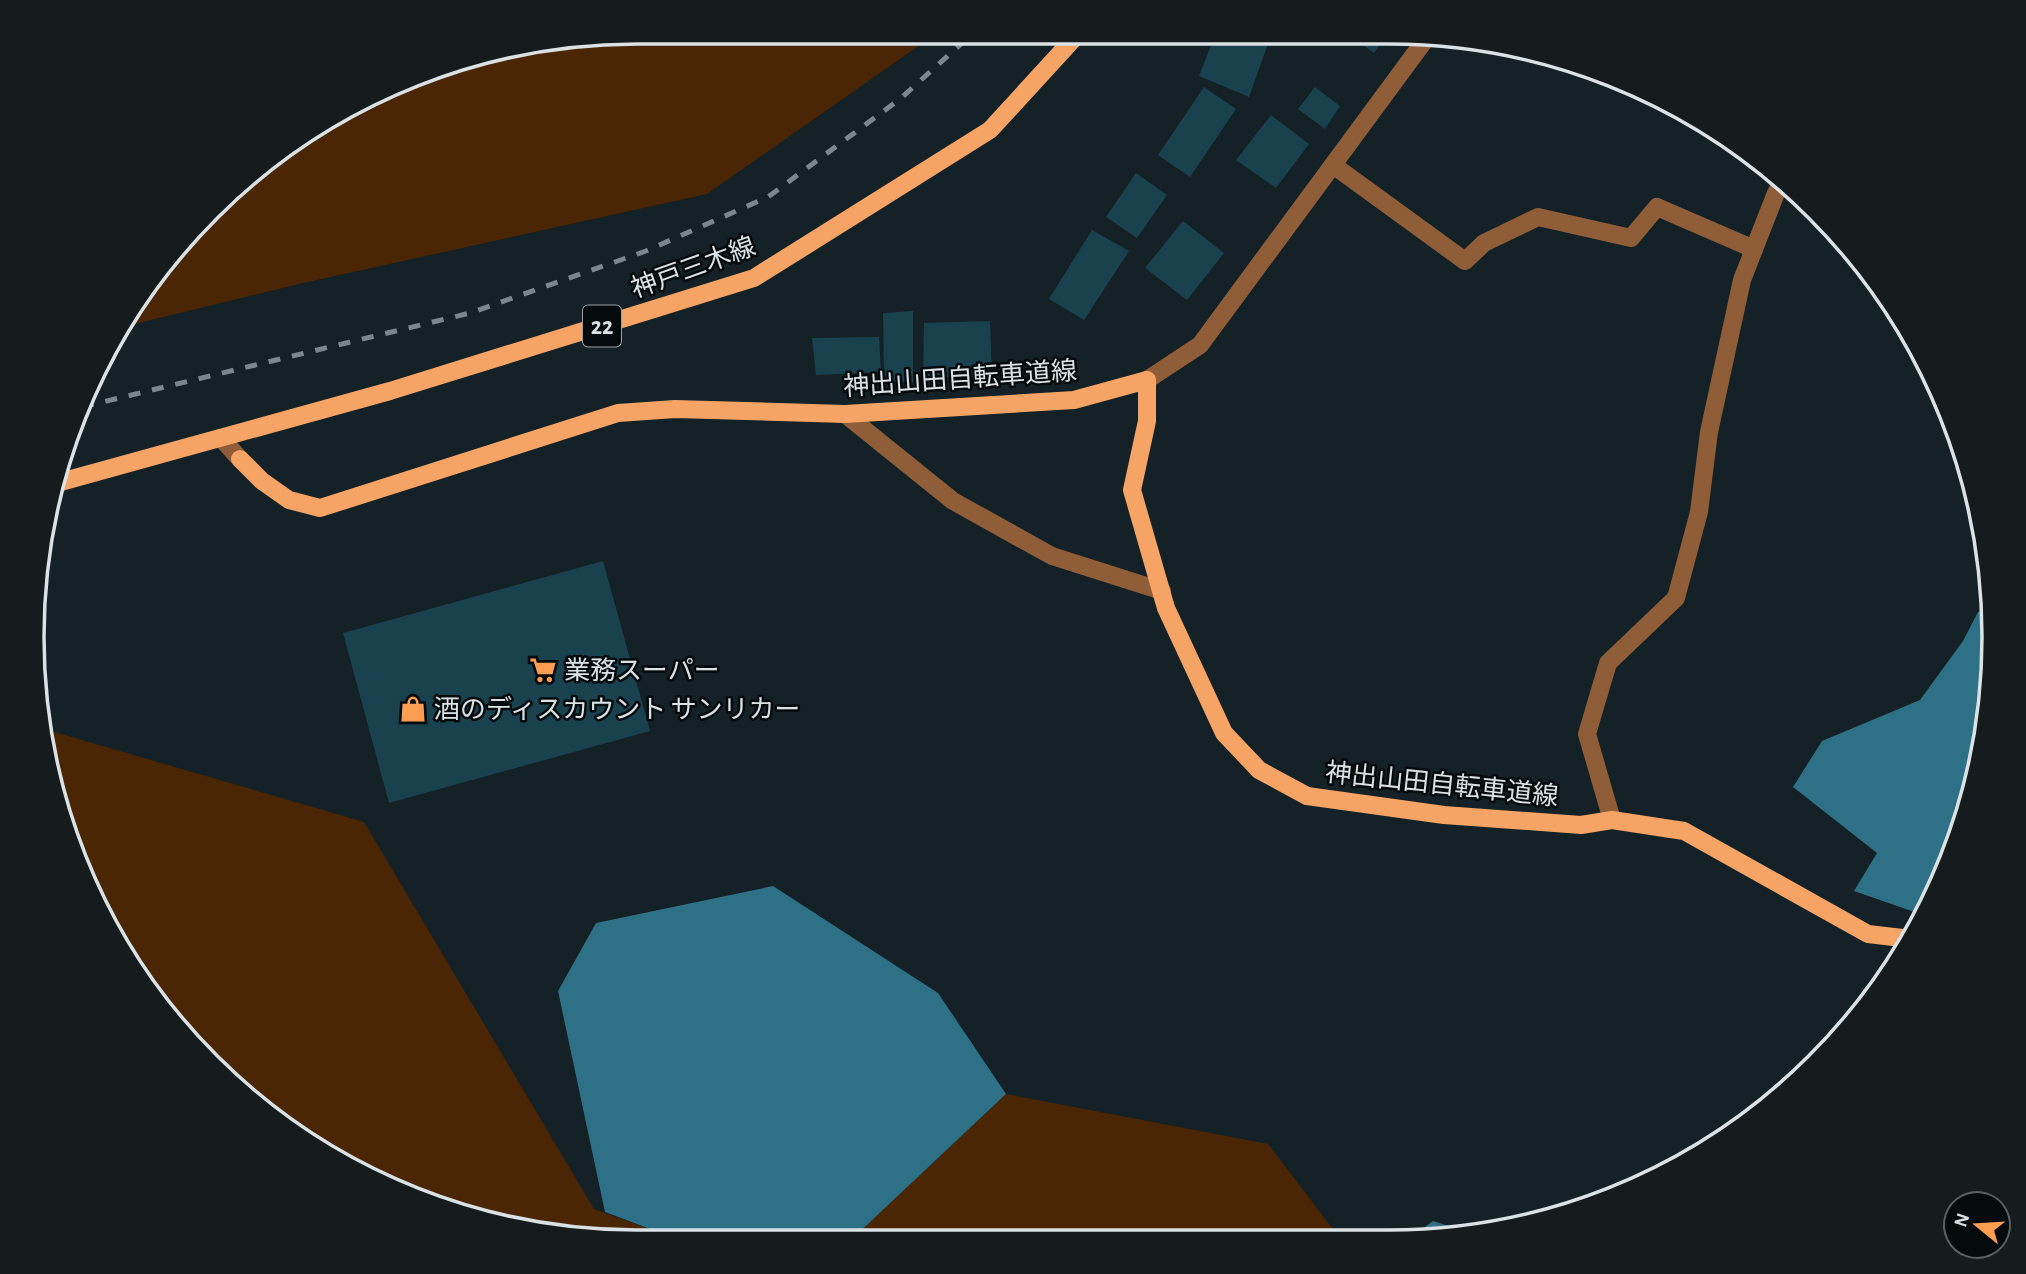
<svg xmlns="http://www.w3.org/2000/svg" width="2026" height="1274" viewBox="0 0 2026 1274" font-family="'Alegreya Sans','Noto Sans JP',sans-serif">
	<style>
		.green { fill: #4b2604 }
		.water { fill: #2e7086 }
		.building { fill: #1a414e }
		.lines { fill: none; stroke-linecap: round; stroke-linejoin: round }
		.minor { stroke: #8f5e39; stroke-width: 18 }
		.major { stroke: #f5a465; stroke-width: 18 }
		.rail { stroke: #7c878b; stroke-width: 5; stroke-dasharray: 12 12; stroke-linecap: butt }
		.labels { text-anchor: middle; stroke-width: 5; stroke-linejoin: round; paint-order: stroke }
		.shield { fill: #050a0c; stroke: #9aa1a5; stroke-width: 2 }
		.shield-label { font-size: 24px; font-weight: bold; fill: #dae2e6 }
		.street-label { font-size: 26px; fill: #dae2e6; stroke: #050a0c }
		.poi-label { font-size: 26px; fill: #dae2e6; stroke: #050a0c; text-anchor: start }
		.rim { fill: none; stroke: #dae2e6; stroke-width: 3.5 }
	</style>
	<rect width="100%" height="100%" fill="#142126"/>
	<g class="green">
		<path d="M637 32 937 33 707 194 303 283 126 326 157 268 300 134 443 64Z"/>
		<path d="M44 729 364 822 594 1209 674 1238 558 1237 405 1196 268 1117 133 973 52 794Z"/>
		<path d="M1006 1094 1268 1144 1339 1237 1335 1241 852 1239Z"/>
	</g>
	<g class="water">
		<path d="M1988 608 1991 609 1993 677 1974 794 1932 905 1923 915 1854 891 1877 853 1793 787 1822 741 1920 700 1963 641 1978 612Z"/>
		<path d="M773 886 938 993 1006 1094 852 1239 674 1238 605 1212 558 991 596 923Z"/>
		<path d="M1433 1221 1473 1234 1429 1241H1406Z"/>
	</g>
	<g class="building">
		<path d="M1215 35H1271L1249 97 1199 76Z"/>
		<path d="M1351 36H1386L1374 53Z"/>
		<path d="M1204 87 1236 109 1190 177 1158 155Z"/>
		<path d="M1315 87 1340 106 1325 129 1298 109Z"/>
		<path d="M1271 115 1309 144 1276 188 1236 160Z"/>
		<path d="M1136 173 1167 195 1137 238 1106 217Z"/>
		<path d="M1183 221 1224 253 1187 300 1145 268Z"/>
		<path d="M1092 230 1129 251 1084 320 1049 299Z"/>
		<path d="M913 311V382L884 381 883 313Z"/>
		<path d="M990 321 992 377H923L924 323Z"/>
		<path d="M879 337 881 372 816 375 812 338Z"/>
		<path d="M603 561 650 731 389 803 343 633Z"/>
	</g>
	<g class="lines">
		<g class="minor">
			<path d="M1333 165 1465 261 1484 243 1538 217 1631 238 1657 207 1754 249"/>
			<path d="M1147 380 1200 345 1428 36"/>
			<path d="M845 414 953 501 1052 556 1162 591"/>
			<path d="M221 438 240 459"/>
			<path d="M1612 820 1587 734 1608 663 1676 598 1699 512 1709 432 1742 280 1776 193 1784 181"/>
		</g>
		<g class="major">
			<path d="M240 459 262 481 289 500 320 508 618 413 675 409 845 414 1074 400 1147 380V421L1132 490 1166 608 1224 733 1259 770 1307 796 1444 815 1581 825 1612 820 1684 831 1868 934 1911 939"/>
			<path d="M57 483 390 391 754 278 990 130 1078 34"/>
		</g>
		<path class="rail" d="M82 407 470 313 646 251 768 197 900 99 972 34"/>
	</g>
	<defs>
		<g id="supermarket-bare" transform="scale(2.1)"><path d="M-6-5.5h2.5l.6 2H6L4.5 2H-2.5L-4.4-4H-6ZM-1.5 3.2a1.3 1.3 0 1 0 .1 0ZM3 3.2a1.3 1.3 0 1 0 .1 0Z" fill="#fb9e52" stroke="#050a0c" stroke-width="2.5" paint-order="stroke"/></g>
		<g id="shop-bare" transform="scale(2.1)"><path d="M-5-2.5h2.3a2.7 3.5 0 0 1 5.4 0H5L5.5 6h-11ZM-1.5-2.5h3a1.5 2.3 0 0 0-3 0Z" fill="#fb9e52" stroke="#050a0c" stroke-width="2.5" paint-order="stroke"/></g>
	</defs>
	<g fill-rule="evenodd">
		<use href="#supermarket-bare" x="543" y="670"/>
		<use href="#shop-bare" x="413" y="709"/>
	</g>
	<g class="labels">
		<rect class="shield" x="583" y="305.5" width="38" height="41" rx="5"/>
		<g class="shield-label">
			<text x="602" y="334">22</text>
		</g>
		<g class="street-label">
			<text transform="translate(693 267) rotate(-20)" y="9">神戸三木線</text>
			<text transform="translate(960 378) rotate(-4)" y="9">神出山田自転車道線</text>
			<text transform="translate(1442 784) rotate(6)" y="9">神出山田自転車道線</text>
		</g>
		<g class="poi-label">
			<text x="564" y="679">業務スーパー</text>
			<text x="434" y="718">酒のディスカウント サンリカー</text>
		</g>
	</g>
	<path d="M0 0H2026V1274H0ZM637 44H1389A593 593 0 0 1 1982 637V637A593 593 0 0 1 1389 1230H637A593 593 0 0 1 44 637V637A593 593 0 0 1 637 44Z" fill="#161b1d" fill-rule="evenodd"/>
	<path class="rim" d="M637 44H1389A593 593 0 0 1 1982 637V637A593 593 0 0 1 1389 1230H637A593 593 0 0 1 44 637V637A593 593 0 0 1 637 44Z"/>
	<g transform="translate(1977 1225) rotate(288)"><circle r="33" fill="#050a0c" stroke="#5a6063" stroke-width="2"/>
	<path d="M0-5L12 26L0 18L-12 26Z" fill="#fb9e52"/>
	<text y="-10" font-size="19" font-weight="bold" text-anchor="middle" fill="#dae2e6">N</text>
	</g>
</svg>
